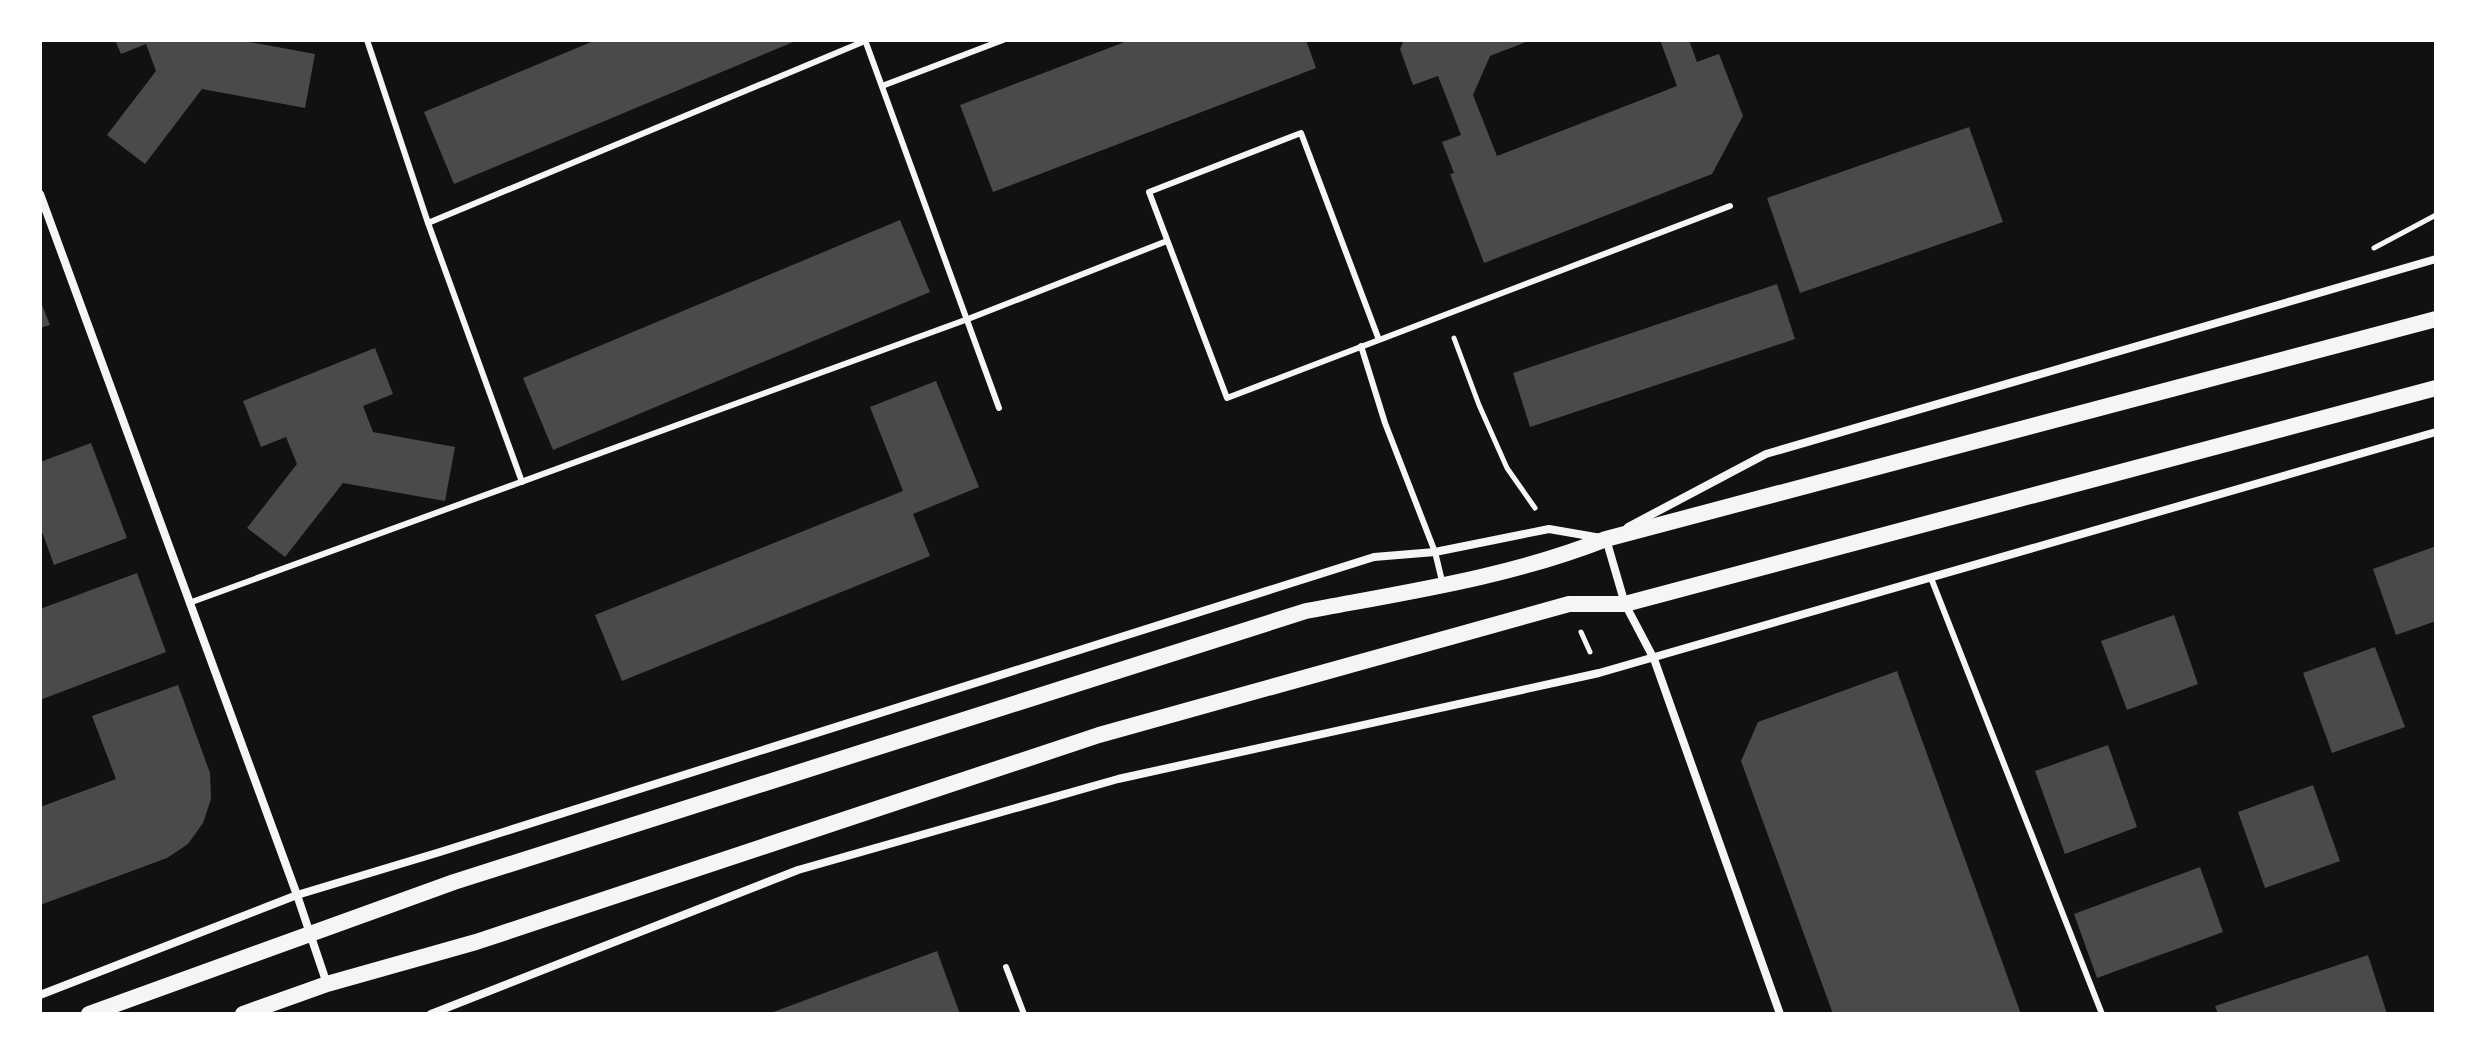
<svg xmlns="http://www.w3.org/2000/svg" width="2476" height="1054" viewBox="0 0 2476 1054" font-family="Lato,sans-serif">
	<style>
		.building { fill: #4a4a4a }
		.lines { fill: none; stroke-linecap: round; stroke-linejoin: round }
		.path { stroke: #f5f5f5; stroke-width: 5 }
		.service { stroke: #f5f5f5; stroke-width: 6 }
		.minor { stroke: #f5f5f5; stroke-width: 8 }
		.secondary { stroke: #f5f5f5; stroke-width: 16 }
	</style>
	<rect width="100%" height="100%" fill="#111"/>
	<g class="building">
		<path d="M115 40H239L315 54 305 108 202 89 145 164 107 135 156 71 146 44 121 54Z"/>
		<path d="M596 40H798L454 184 424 112Z"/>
		<path d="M1130 40H1306L1316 68 993 192 960 105Z"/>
		<path d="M1404 40H1531L1490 56 1473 95 1497 156 1677 86 1660 40H1689L1697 62 1719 54 1743 116 1712 174 1484 263 1450 174 1454 173 1442 142 1461 135 1438 76 1413 85 1400 49Z"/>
		<path d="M1969 127 2003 222 1800 293 1767 198Z"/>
		<path d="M900 220 930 292 553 450 523 378Z"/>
		<path d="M1777 284 1795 339 1530 427 1513 373Z"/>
		<path d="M40 300 50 325 40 328Z"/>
		<path d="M375 348 393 394 363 406 373 432 455 447 445 501 343 483 285 557 247 528 297 464 286 437 261 447 243 401Z"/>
		<path d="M936 381 979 487 913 514 930 556 622 681 595 615 903 491 870 407Z"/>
		<path d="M91 443 127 538 54 565 40 526V462Z"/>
		<path d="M2436 546V621L2396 635 2373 569Z"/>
		<path d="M137 573 166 652 40 700V609Z"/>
		<path d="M2174 615 2198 684 2127 710 2101 641Z"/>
		<path d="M2375 647 2405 727 2332 753 2303 673Z"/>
		<path d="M1897 671 2021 1014H1833L1741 761 1758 722Z"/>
		<path d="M178 685 210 773 211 799 203 823 188 844 167 858 40 905V807L116 779 92 716Z"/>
		<path d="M2108 745 2137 827 2065 854 2035 771Z"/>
		<path d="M2313 785 2340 861 2265 888 2238 812Z"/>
		<path d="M2200 867 2223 932 2097 978 2074 914Z"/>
		<path d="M937 951 960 1014H768Z"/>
		<path d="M2368 955 2387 1014H2218L2215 1006Z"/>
	</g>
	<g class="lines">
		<g class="path">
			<path d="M2374 248 2436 215"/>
			<path d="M1454 338 1479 405 1507 468 1535 508"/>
			<path d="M1581 632 1590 652"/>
		</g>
		<g class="service">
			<path d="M367 40 428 223 522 482"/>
			<path d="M865 40 999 408"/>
			<path d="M882 86 1003 40"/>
			<path d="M428 223 865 41"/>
			<path d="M1379 340 1301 133 1149 192 1227 398C1395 334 1563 270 1730 206"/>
			<path d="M1361 346 1385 423 1435 552 1443 585"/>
			<path d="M1931 578 2102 1014"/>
			<path d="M189 603 968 319 1167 241"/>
			<path d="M1006 967 1024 1014"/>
		</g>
		<g class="minor">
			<path d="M40 194 297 895 327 984"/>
			<path d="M1628 527 1766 454 2436 259"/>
			<path d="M1606 539 1625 604 1654 659 1780 1014"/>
			<path d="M40 995 297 895 440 852 1374 557 1435 552 1549 529 1601 538"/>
			<path d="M431 1014 798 870 1118 779 1599 673 2436 432"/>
		</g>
		<g class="secondary">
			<path d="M89 1014 454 882 1306 611C1407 592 1510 577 1606 539L2436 319"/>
			<path d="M243 1014 327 984 476 942 1099 735 1569 604H1625L2436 388"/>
		</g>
	</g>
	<rect width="2476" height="1054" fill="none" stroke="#ffffff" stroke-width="84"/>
</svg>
